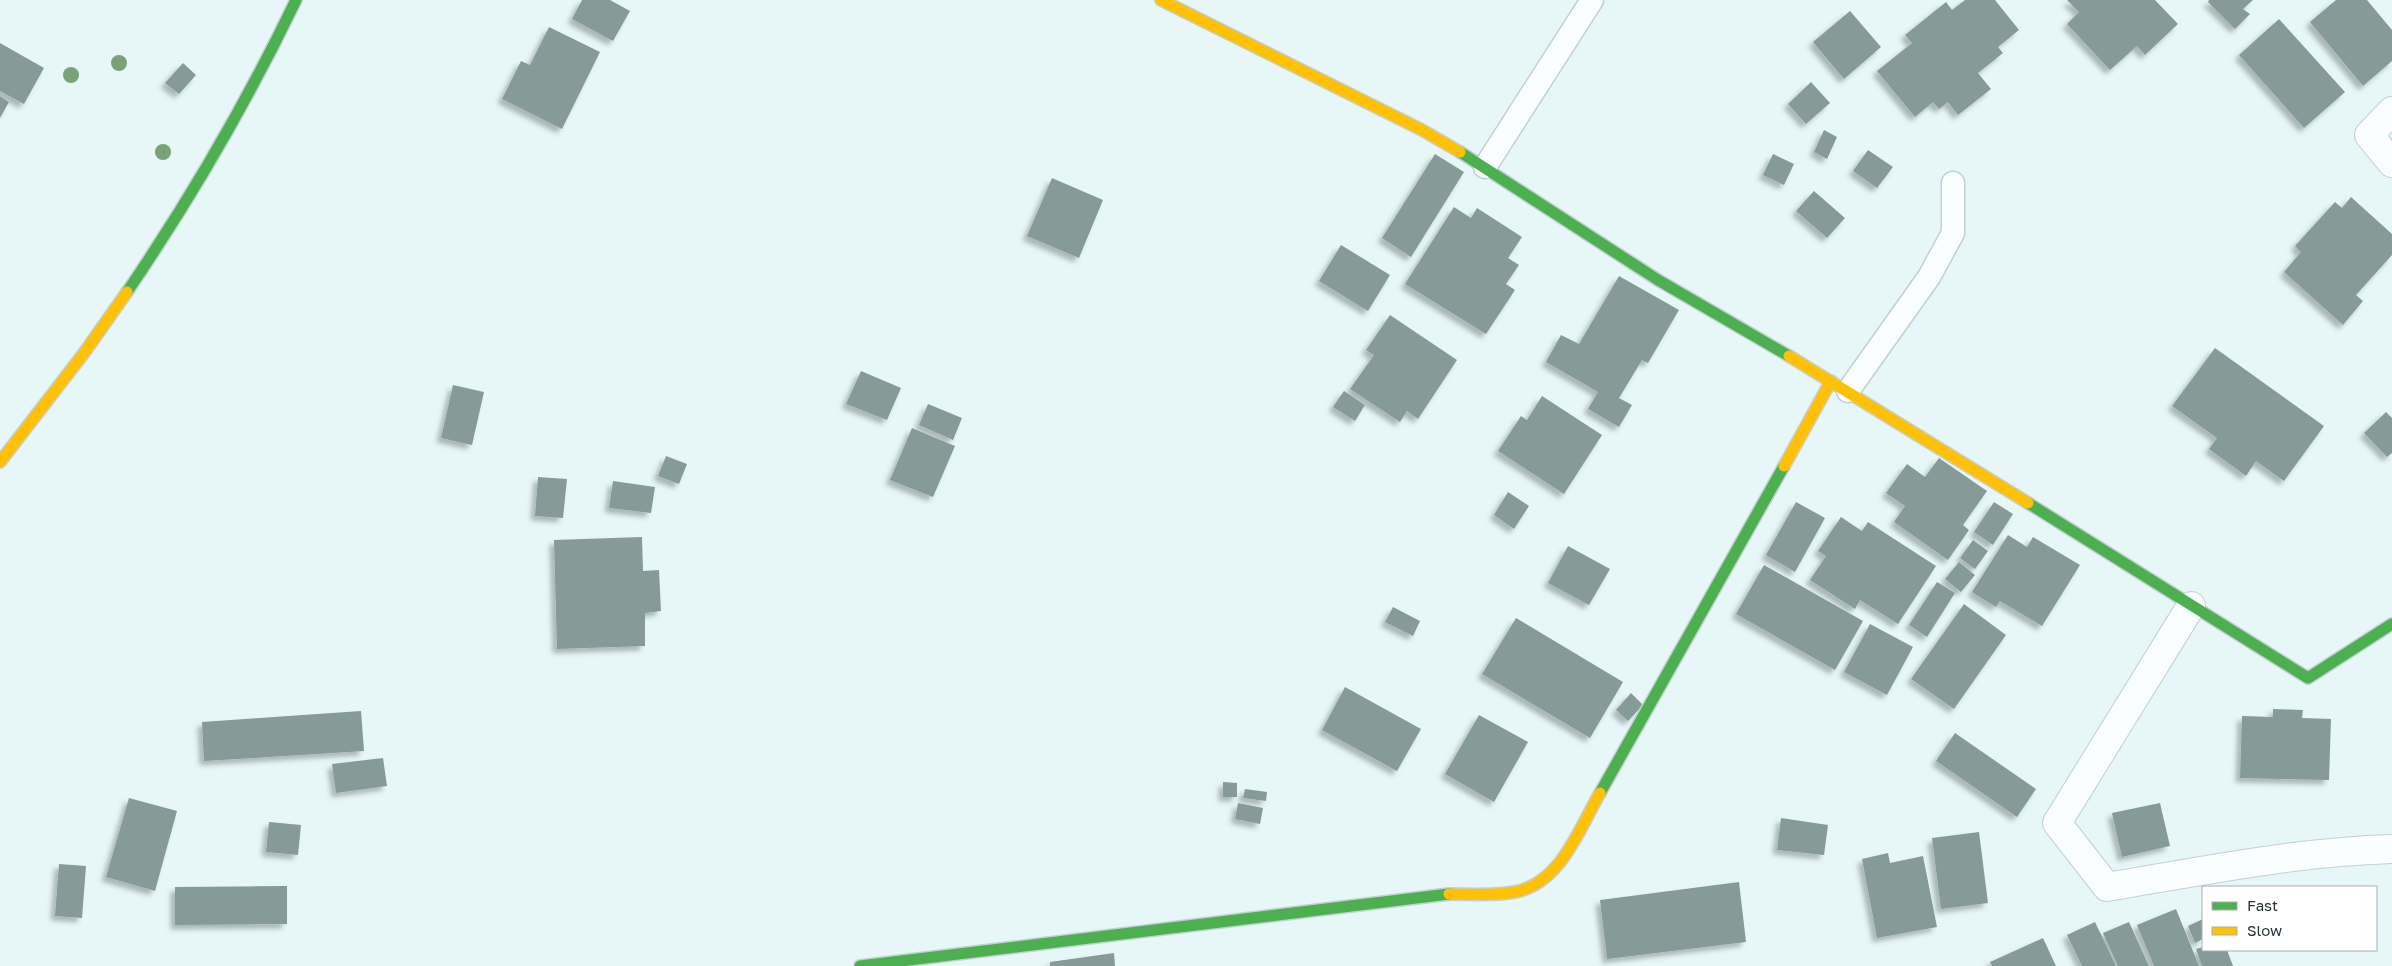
<svg xmlns="http://www.w3.org/2000/svg" width="2392" height="966" viewBox="0 0 2392 966" font-family="'Golos Text',sans-serif">
	<style>
		.building { fill: #869b97; filter: url(#shadow) }
		.lines { fill: none; stroke-linecap: round; stroke-linejoin: round }
		.lane-casing { stroke: #c3d0d2; stroke-width: 25 }
		.street-casing { stroke: #c3d0d2; stroke-width: 30 }
		.fast-casing { stroke: #c3d0d2; stroke-width: 14 }
		.slow-casing { stroke: #c3d0d2; stroke-width: 14 }
		.lane { stroke: #fbfefe; stroke-width: 22 }
		.street { stroke: #fbfefe; stroke-width: 28 }
		.fast { stroke: #4caf50; stroke-width: 11 }
		.slow { stroke: #ffc107; stroke-width: 11 }
		.tree { fill: #79a276 }
	</style>
	<defs>
		<filter id="shadow"><feDropShadow dx="-4.5" dy="4.5" stdDeviation="2.5" flood-color="#0004"/></filter>
	</defs>
	<rect width="100%" height="100%" fill="#e7f7f8"/>
	<g class="building">
		<path d="M582 0H610L630 11 613 41 572 19Z"/>
		<path d="M1965 0H1995L2019 30 1998 47 2003 53 1978 73 1991 89 1958 115 1948 102 1939 109 1933 102 1915 117 1877 71 1912 43 1905 35 1946 2 1952 10Z"/>
		<path d="M2067 0H2155L2178 24 2145 55 2137 46 2110 70 2067 24 2079 12Z"/>
		<path d="M2209 0H2253L2243 9 2250 14 2235 29 2208 2Z"/>
		<path d="M2336 0H2367L2392 30V61L2363 86 2310 22Z"/>
		<path d="M1850 11 1881 47 1844 79 1813 42Z"/>
		<path d="M2279 19 2345 92 2304 128 2239 55Z"/>
		<path d="M549 27 600 52 562 129 502 99 521 61 530 65Z"/>
		<path d="M0 43 44 68 24 104 0 91Z"/>
		<path d="M183 63 196 75 179 94 165 83Z"/>
		<path d="M1811 82 1830 103 1806 124 1788 104Z"/>
		<path d="M0 96 9 102 0 118Z"/>
		<path d="M1824 130 1837 137 1827 159 1814 152Z"/>
		<path d="M1868 150 1893 167 1877 188 1853 171Z"/>
		<path d="M1435 154 1464 172 1411 257 1382 238Z"/>
		<path d="M1773 154 1794 164 1784 185 1763 175Z"/>
		<path d="M1052 178 1103 200 1079 258 1027 236Z"/>
		<path d="M1814 191 1845 218 1827 238 1796 211Z"/>
		<path d="M2351 197 2392 234V255L2356 295 2363 301 2343 325 2284 272 2301 252 2295 246 2335 202 2342 208Z"/>
		<path d="M1454 207 1471 218 1477 208 1522 237 1508 258 1519 265 1506 284 1515 290 1486 334 1405 284Z"/>
		<path d="M1341 245 1390 275 1368 311 1319 281Z"/>
		<path d="M1619 276 1679 310 1648 363 1642 360 1619 398 1632 405 1619 427 1588 409 1598 392 1546 362 1561 335 1579 344Z"/>
		<path d="M1390 315 1457 360 1418 419 1407 411 1400 422 1350 389 1374 355 1366 350Z"/>
		<path d="M2215 348 2324 426 2284 481 2256 461 2246 476 2209 449 2217 438 2172 406Z"/>
		<path d="M861 371 901 388 887 420 846 404Z"/>
		<path d="M453 385 484 392 472 445 441 438Z"/>
		<path d="M1344 391 1365 405 1355 421 1333 407Z"/>
		<path d="M1542 396 1602 435 1564 494 1498 451 1521 416 1527 420Z"/>
		<path d="M928 404 962 418 953 440 919 425Z"/>
		<path d="M2386 412 2392 418V453L2387 457 2364 433Z"/>
		<path d="M912 428 955 446 933 497 890 480Z"/>
		<path d="M666 456 687 464 679 484 658 476Z"/>
		<path d="M1939 458 1987 491 1963 525 1969 530 1948 560 1894 522 1905 506 1886 493 1907 464 1925 477Z"/>
		<path d="M538 477 567 479 563 518 535 516Z"/>
		<path d="M613 481 655 487 651 513 609 508Z"/>
		<path d="M1508 492 1529 506 1514 529 1494 515Z"/>
		<path d="M1796 502 1825 518 1795 572 1766 555Z"/>
		<path d="M1994 502 2013 514 1993 545 1974 532Z"/>
		<path d="M1841 517 1862 531 1868 522 1936 566 1898 624 1860 600 1855 609 1810 580 1826 556 1818 551Z"/>
		<path d="M2008 535 2027 547 2033 537 2080 565 2042 626 2000 601 1996 607 1972 592Z"/>
		<path d="M642 537 643 571 659 570 661 611 645 613V646L557 649 554 540Z"/>
		<path d="M1973 540 1988 551 1975 569 1960 558Z"/>
		<path d="M1568 546 1610 569 1589 605 1548 583Z"/>
		<path d="M1959 562 1975 575 1961 592 1945 579Z"/>
		<path d="M1764 565 1863 621 1835 670 1736 614Z"/>
		<path d="M1937 582 1955 593 1927 637 1909 625Z"/>
		<path d="M1964 604 2006 635 1954 709 1911 679Z"/>
		<path d="M1393 607 1420 621 1413 636 1385 622Z"/>
		<path d="M1516 618 1623 682 1590 738 1482 674Z"/>
		<path d="M1870 624 1913 647 1887 695 1844 672Z"/>
		<path d="M1345 687 1421 729 1397 771 1322 730Z"/>
		<path d="M1631 693 1643 705 1628 721 1616 710Z"/>
		<path d="M2273 709 2303 710 2302 718 2331 719 2329 780 2240 778 2242 716 2273 717Z"/>
		<path d="M361 711 364 751 204 761 202 722Z"/>
		<path d="M1479 715 1528 742 1494 802 1445 774Z"/>
		<path d="M1955 733 2036 789 2017 817 1936 761Z"/>
		<path d="M383 758 387 786 336 793 332 764Z"/>
		<path d="M1223 782 1237 783V797H1223Z"/>
		<path d="M1245 789 1267 792 1266 801 1243 798Z"/>
		<path d="M129 798 177 811 155 891 106 877Z"/>
		<path d="M1238 803 1263 808 1260 824 1235 819Z"/>
		<path d="M2160 803 2170 846 2122 857 2112 813Z"/>
		<path d="M1781 818 1828 825 1824 855 1777 850Z"/>
		<path d="M269 822 301 825 298 855 266 852Z"/>
		<path d="M1979 832 1988 903 1941 909 1932 838Z"/>
		<path d="M1888 853 1890 863 1923 856 1937 927 1877 938 1862 859Z"/>
		<path d="M59 864 86 866 82 918 55 916Z"/>
		<path d="M1739 882 1746 942 1607 959 1600 900Z"/>
		<path d="M287 886V924L175 925V887Z"/>
		<path d="M2176 909 2199 966H2154L2137 925Z"/>
		<path d="M2203 919V939L2195 943 2188 926Z"/>
		<path d="M2095 922 2116 966H2082L2067 935Z"/>
		<path d="M2129 922 2149 966H2118L2103 933Z"/>
		<path d="M2043 938 2056 966H1992L1990 962Z"/>
		<path d="M2203 947V950H2227L2233 966H2202L2196 949Z"/>
		<path d="M1114 953 1115 966H1050V962Z"/>
	</g>
	<g class="lines">
		<g class="lane-casing">
			<g id="lane">
				<path d="M1485 167 1592 0"/>
				<path d="M1848 391 1929 277 1953 233V183"/>
			</g>
		</g>
		<g class="street-casing">
			<g id="street">
				<path d="M2392 111 2369 135 2392 163"/>
				<path d="M2191 606 2057 823 2107 887C2202 871 2296 852 2392 849"/>
			</g>
		</g>
		<g class="fast-casing">
			<g id="fast">
				<path d="M1460 152 1658 280 1789 356"/>
				<path d="M127 292C191 198 247 102 296 0"/>
				<path d="M2028 503 2308 678 2392 624"/>
				<path d="M1600 793 1784 466"/>
				<path d="M860 966 1449 894"/>
			</g>
		</g>
		<g class="slow-casing">
			<g id="slow">
				<path d="M1161 0 1422 130 1460 152"/>
				<path d="M1789 356 2028 503"/>
				<path d="M0 462 84 353 127 292"/>
				<path d="M1784 466 1831 381"/>
				<path d="M1449 894C1471 894 1494 896 1515 892 1561 883 1579 829 1600 793"/>
			</g>
		</g>
		<use href="#lane" class="lane"/>
		<use href="#street" class="street"/>
		<use href="#fast" class="fast"/>
		<use href="#slow" class="slow"/>
	</g>
	<g class="tree">
		<circle cx="119" cy="63" r="8"/>
		<circle cx="71" cy="75" r="8"/>
		<circle cx="163" cy="152" r="8"/>
	</g>
	<rect x="2202" y="886" width="175" height="65" fill="#ffffff" stroke="#a9aeaf"/>
	<rect x="2212" y="902" width="25" height="8" fill="#4caf50" stroke="#a9aeaf"/>
	<text x="2247" y="911" font-size="15" fill="#283536">Fast</text>
	<rect x="2212" y="927" width="25" height="8" fill="#ffc107" stroke="#a9aeaf"/>
	<text x="2247" y="936" font-size="15" fill="#283536">Slow</text>
</svg>
